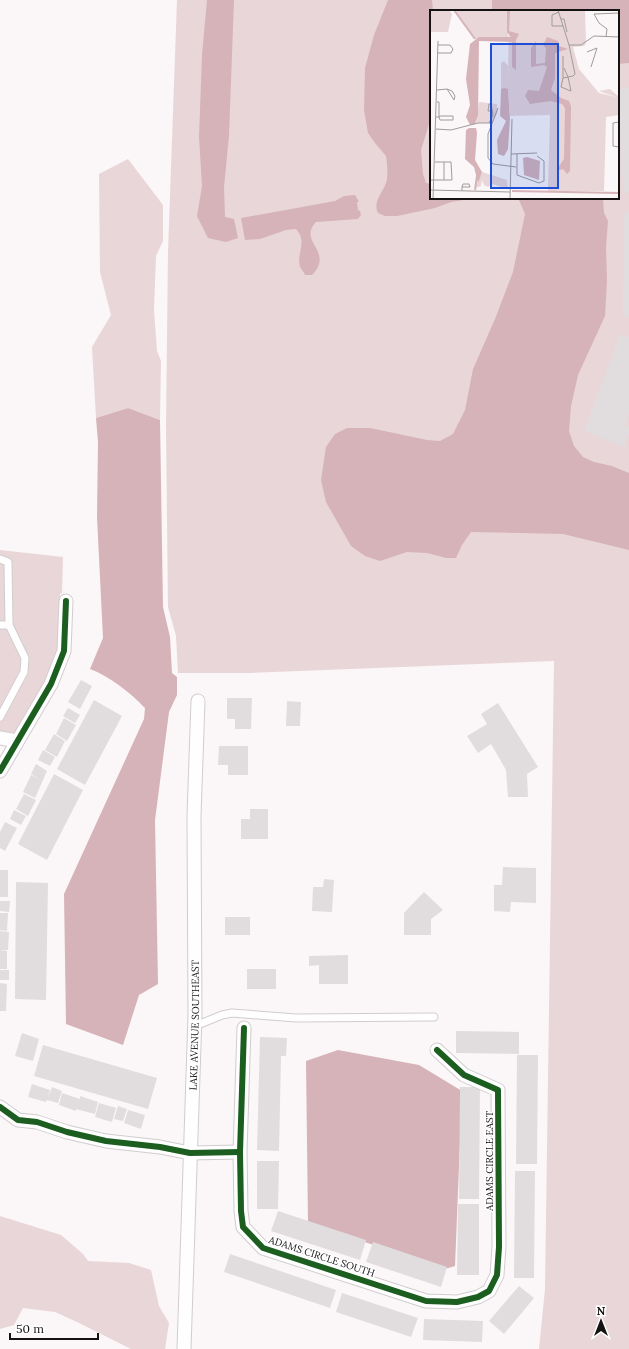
<svg xmlns="http://www.w3.org/2000/svg" width="629" height="1349" viewBox="0 0 629 1349" font-family="Lora,serif">
	<style>
		.green { fill: #e9d6d8; fill-rule: evenodd }
		.water { fill: #d6b3b8 }
		.building { fill: #e1ddde }
		.lines { fill: none; stroke-linecap: round; stroke-linejoin: round }
		.lane-casing { stroke: #d1cdce; stroke-width: 9 }
		.street-casing { stroke: #d1cdce; stroke-width: 15 }
		.lane { stroke: #fefefe; stroke-width: 7 }
		.street { stroke: #fefefe; stroke-width: 13 }
		.cycleway-casing { stroke: #fff; stroke-width: 8 }
		.cycleway { stroke: #1b5e20; stroke-width: 6 }
		.labels { text-anchor: middle; stroke-width: 3; stroke-linejoin: round; paint-order: stroke }
		.street-label { font-size: 10px; fill: #141212; stroke: #fff }
		.inset-river { fill: none; stroke: #d6b3b8; stroke-width: 2 }
		.inset-road { fill: none; stroke: #9f9b9b; stroke-width: 1 }
		.view { fill: #1d4ed8; fill-opacity: 0.15; stroke: #1d4ed8; stroke-width: 2 }
		.inset-edge { fill: none; stroke: #141212; stroke-width: 2 }
	</style>
	<rect width="100%" height="100%" fill="#fbf6f7"/>
	<g class="green">
		<path d="M177 0H629V1349H539L545 1289 554 661 250 673H178L176 636 168 607 166 428 168 252ZM431 11H618V198H431Z"/>
		<path d="M128 159 163 205V241L156 256 154 310 157 351 161 361 160 420 128 408 96 418 92 347 111 315 100 272 99 174Z"/>
		<path d="M0 550 63 557 62 593 60 594 58 650 46 681 15 733 0 731Z"/>
		<path d="M0 1216 61 1235 83 1254 88 1261 129 1263 151 1270 159 1306 169 1323 165 1349H131L77 1322 55 1312 23 1308 14 1325 0 1329Z"/>
	</g>
	<g class="water">
		<path d="M207 0H234L229 136 224 187 225 217 234 219 238 238 226 242 208 238 197 216 202 186 199 137 202 55Z"/>
		<path d="M388 0H432L433 11H431V107L430 121 421 150 423 174 426 183 431 184V198H476L451 202 435 208 397 216H385L378 213C372 199 386 191 387 178 388 171 387 163 386 156L375 143 368 133 364 110 365 68 374 35Z"/>
		<path d="M492 0H629V63L618 64V11H494L492 9Z"/>
		<path d="M355 195 359 202H357L358 210 360 211 361 215 358 219 316 222C297 242 335 251 312 275H305C304 272 301 269 300 267 296 253 308 242 296 229L286 230 260 239 245 240 241 218 335 201 344 196Z"/>
		<path d="M515 198H603L604 213 608 221 606 247 607 281 605 316 578 375 571 406 569 431 574 446 583 457 594 462 612 466 629 473V550L563 534 471 532 462 545 456 558H446L427 553 407 552 380 561 365 556 351 546 326 502 321 480 326 447 335 434 347 428H370L427 440 440 441 453 434 465 410 473 369 495 319 513 272 525 214 519 200Z"/>
		<path d="M128 408 160 420 163 607 170 637 172 673 177 677V695L169 712 155 820 158 984 139 995 123 1045 66 1024 64 894 144 719 145 708C131 693 109 676 90 669L103 638 97 517 98 442 96 418Z"/>
		<path d="M338 1050 419 1065 462 1091 455 1266 445 1269 308 1223 306 1061Z"/>
	</g>
	<g class="building">
		<path d="M629 87V193H627L623 191 618 93 622 88Z"/>
		<path d="M629 211V317H627L623 313 624 215Z"/>
		<path d="M620 334 629 337V414L625 426 629 427V433L624 447 584 431Z"/>
		<path d="M81 680 92 686 80 709 68 702Z"/>
		<path d="M227 698H252L251 729H235V719H227Z"/>
		<path d="M94 700 122 716 85 785 57 769Z"/>
		<path d="M287 701 301 702 300 726H286Z"/>
		<path d="M498 703 538 767 527 774 528 797H508L506 770 491 744 478 753 467 736 487 724 481 714Z"/>
		<path d="M68 708 80 715 75 723 63 716Z"/>
		<path d="M64 718 76 725 67 741 56 734Z"/>
		<path d="M54 734 65 741 57 757 45 750Z"/>
		<path d="M219 746H248V775H228V765H218Z"/>
		<path d="M43 750 55 757 50 766 38 760Z"/>
		<path d="M36 764 47 771 35 798 23 792 31 775 39 779 31 774Z"/>
		<path d="M54 774 83 790 47 860 18 844Z"/>
		<path d="M24 794 36 800 28 816 16 809Z"/>
		<path d="M250 809H268V839H241V819H250Z"/>
		<path d="M14 810 26 816 21 825 10 819Z"/>
		<path d="M5 822 17 828 5 851 0 848V832Z"/>
		<path d="M503 867 536 868V903L511 902 510 912 494 911V885H502Z"/>
		<rect x="0" y="870" width="8" height="27"/>
		<path d="M324 879 334 880 332 912 312 911 313 887H323Z"/>
		<path d="M16 882 48 883 46 1000 15 999Z"/>
		<path d="M424 892 443 910 431 919V935H404V913Z"/>
		<path d="M0 901H10L9 912 0 911Z"/>
		<path d="M0 913H8L7 931 0 930Z"/>
		<rect x="225" y="917" width="25" height="18"/>
		<path d="M0 931 9 932 8 950H0Z"/>
		<path d="M0 950 7 951V969H0Z"/>
		<path d="M348 955V984H319V965L309 966V956Z"/>
		<rect x="247" y="969" width="29" height="20"/>
		<rect x="0" y="970" width="9" height="10"/>
		<path d="M0 983 7 984 6 1011H0Z"/>
		<path d="M456 1031 519 1032V1054L456 1053Z"/>
		<path d="M22 1033 39 1039 33 1061 15 1056Z"/>
		<path d="M260 1037 287 1038 286 1056H281L279 1151 257 1150Z"/>
		<path d="M43 1045 157 1078 148 1109 34 1076Z"/>
		<path d="M517 1055H538L537 1164H516Z"/>
		<path d="M32 1084 50 1090 48 1098 52 1087 62 1091 58 1103 47 1100 46 1102 28 1097Z"/>
		<path d="M460 1087H480L479 1199H459Z"/>
		<path d="M62 1093 80 1099V1096L98 1102 95 1114 76 1109V1111L59 1105Z"/>
		<path d="M99 1103 116 1108 112 1122 95 1117Z"/>
		<path d="M118 1106 127 1109 123 1121 114 1119Z"/>
		<path d="M128 1110 145 1115 141 1129 124 1123Z"/>
		<path d="M257 1161H279L278 1209H257Z"/>
		<path d="M515 1171H535L534 1278H514Z"/>
		<path d="M458 1204H479V1275H457Z"/>
		<path d="M278 1211 366 1240 360 1260 271 1231Z"/>
		<path d="M373 1242 447 1267 441 1287 366 1262Z"/>
		<path d="M230 1254 336 1290 330 1308 224 1272Z"/>
		<path d="M519 1286 534 1298 504 1334 489 1321Z"/>
		<path d="M342 1293 418 1318 411 1337 336 1312Z"/>
		<path d="M424 1319 483 1321 482 1342 423 1340Z"/>
	</g>
	<g class="lines">
		<g class="lane-casing">
			<g id="lane">
				<path d="M0 559 8 562 9 625 25 658 24 672 0 717"/>
				<path d="M0 625H9"/>
				<path d="M195 1026 222 1015 232 1013 296 1018 434 1017"/>
			</g>
		</g>
		<g class="street-casing">
			<g id="street">
				<path d="M0 738 17 741"/>
				<path d="M0 771 51 684 64 651 66 601"/>
				<path d="M244 1028 240 1152 241 1211 243 1227 263 1248 426 1301 457 1302 478 1297 489 1291 497 1275 499 1247 498 1090 464 1075 437 1050"/>
				<path d="M0 1107 18 1120 37 1122 67 1132 106 1141 160 1147 190 1153 240 1152"/>
				<path id="s1" d="M184 1349 195 1015 194 816 198 701"/>
			</g>
		</g>
		<use href="#lane" class="lane"/>
		<use href="#street" class="street"/>
		<g class="cycleway-casing">
			<g id="cycleway">
				<path d="M0 771 51 684 64 651 66 601"/>
				<path d="M244 1028 240 1152 241 1211 243 1227 263 1248 426 1301 457 1302 478 1297 489 1291 497 1275 499 1247 498 1090 464 1075 437 1050"/>
				<path d="M0 1107 18 1120 37 1122 67 1132 106 1141 160 1147 190 1153 240 1152"/>
			</g>
		</g>
		<use href="#cycleway" class="cycleway"/>
	</g>
	<g class="labels">
		<g class="street-label">
			<text dy="4" stroke="none"><textPath href="#s1" startOffset="324">LAKE AVENUE SOUTHEAST</textPath></text>
			<text transform="translate(489 1161) rotate(-90)" y="4">ADAMS CIRCLE EAST</text>
			<text transform="translate(322 1256) rotate(18)" y="4">ADAMS CIRCLE SOUTH</text>
		</g>
	</g>
	<g transform="translate(430 10)">
		<rect width="189" height="189" fill="#fbf6f7"/>
		<path d="M0 0H19L22 4 18 22H0ZM24 0H78V27L45 29ZM79 0H155L156 33 154 36 143 37 149 59 169 83 186 87 169 81 180 79 189 87V105L176 107 174 181H118L120 105 80 106 78 79H71V53L74 51 78 56V73ZM49 92 67 94V104L62 113H46ZM52 162 77 170 78 179 63 174 58 177 54 175 52 170 51 176 45 178Z" fill="#e9d6d8"/>
		<path d="M77 0H80L79 21 89 24 86 30V60L82 57V32L49 31 48 105 45 114 40 115 36 107 40 95 36 69 40 34 49 27H81L77 22ZM117 27 128 31 129 36 138 39 125 43V68L121 80 131 88 139 91 141 96 140 161 137 164 133 159 129 160 128 158 134 149 135 98 132 94 121 91 100 94 95 86 98 80 109 81 117 57 114 55 101 57V38L106 31V54L115 53 116 38 113 35ZM74 78 78 79 80 109 78 139 74 146 68 144 67 130 76 111 70 106 71 79ZM39 118H46L47 123 45 150 52 162 48 173 44 157 35 149 36 120ZM97 147 110 151 109 170 94 165 93 148Z" fill="#d6b3b8"/>
		<path class="inset-river" d="M24 0 45 29M45 180 47 166M82 181 189 183"/>
		<path class="inset-road" d="M128 0 139 35H151L164 26 189 27M129 2 122 5V16H133M131 9H134L137 22M176 27 177 19 169 13 164 4 189 3M0 36V68M157 42 167 38 161 57M7 43H21L23 39 20 35H8M133 46V68M134 58 138 67 141 81 131 77 133 68 143 66 145 64 139 35M7 80 17 79 22 81 25 86 24 90 17 79M68 98 58 124V148L63 154 86 157M6 107H9L10 106H23V110H10L9 107V92H7M189 112 183 113V136L189 137M59 113 63 105 61 94H59L58 101H62M6 119 21 120 48 113H62M81 144 107 143M87 144V165L109 173 114 171V151L107 146M0 170H22L21 152H5M14 170V152M0 180 80 182M32 181V177L33 174H39L40 177H32M3 189 8 31M80 189 82 109"/>
		<path class="view" d="M61 34H128V178H61Z"/>
		<rect width="189" height="189" class="inset-edge"/>
	</g>
	<g transform="translate(601 1321)" stroke="#ffffff" stroke-width="3" paint-order="stroke">
	<path d="M0-3L7 15L0 10L-7 15Z" fill="#141212"/>
	<text y="-6" font-size="11" font-weight="bold" text-anchor="middle" fill="#141212">N</text>
	</g>
	<path d="M10 1333v6h88v-6" fill="none" stroke="#141212" stroke-width="2"/>
	<text x="16" y="1333" font-size="12" fill="#141212" stroke="#ffffff" stroke-width="3" paint-order="stroke">50 m</text>
</svg>
